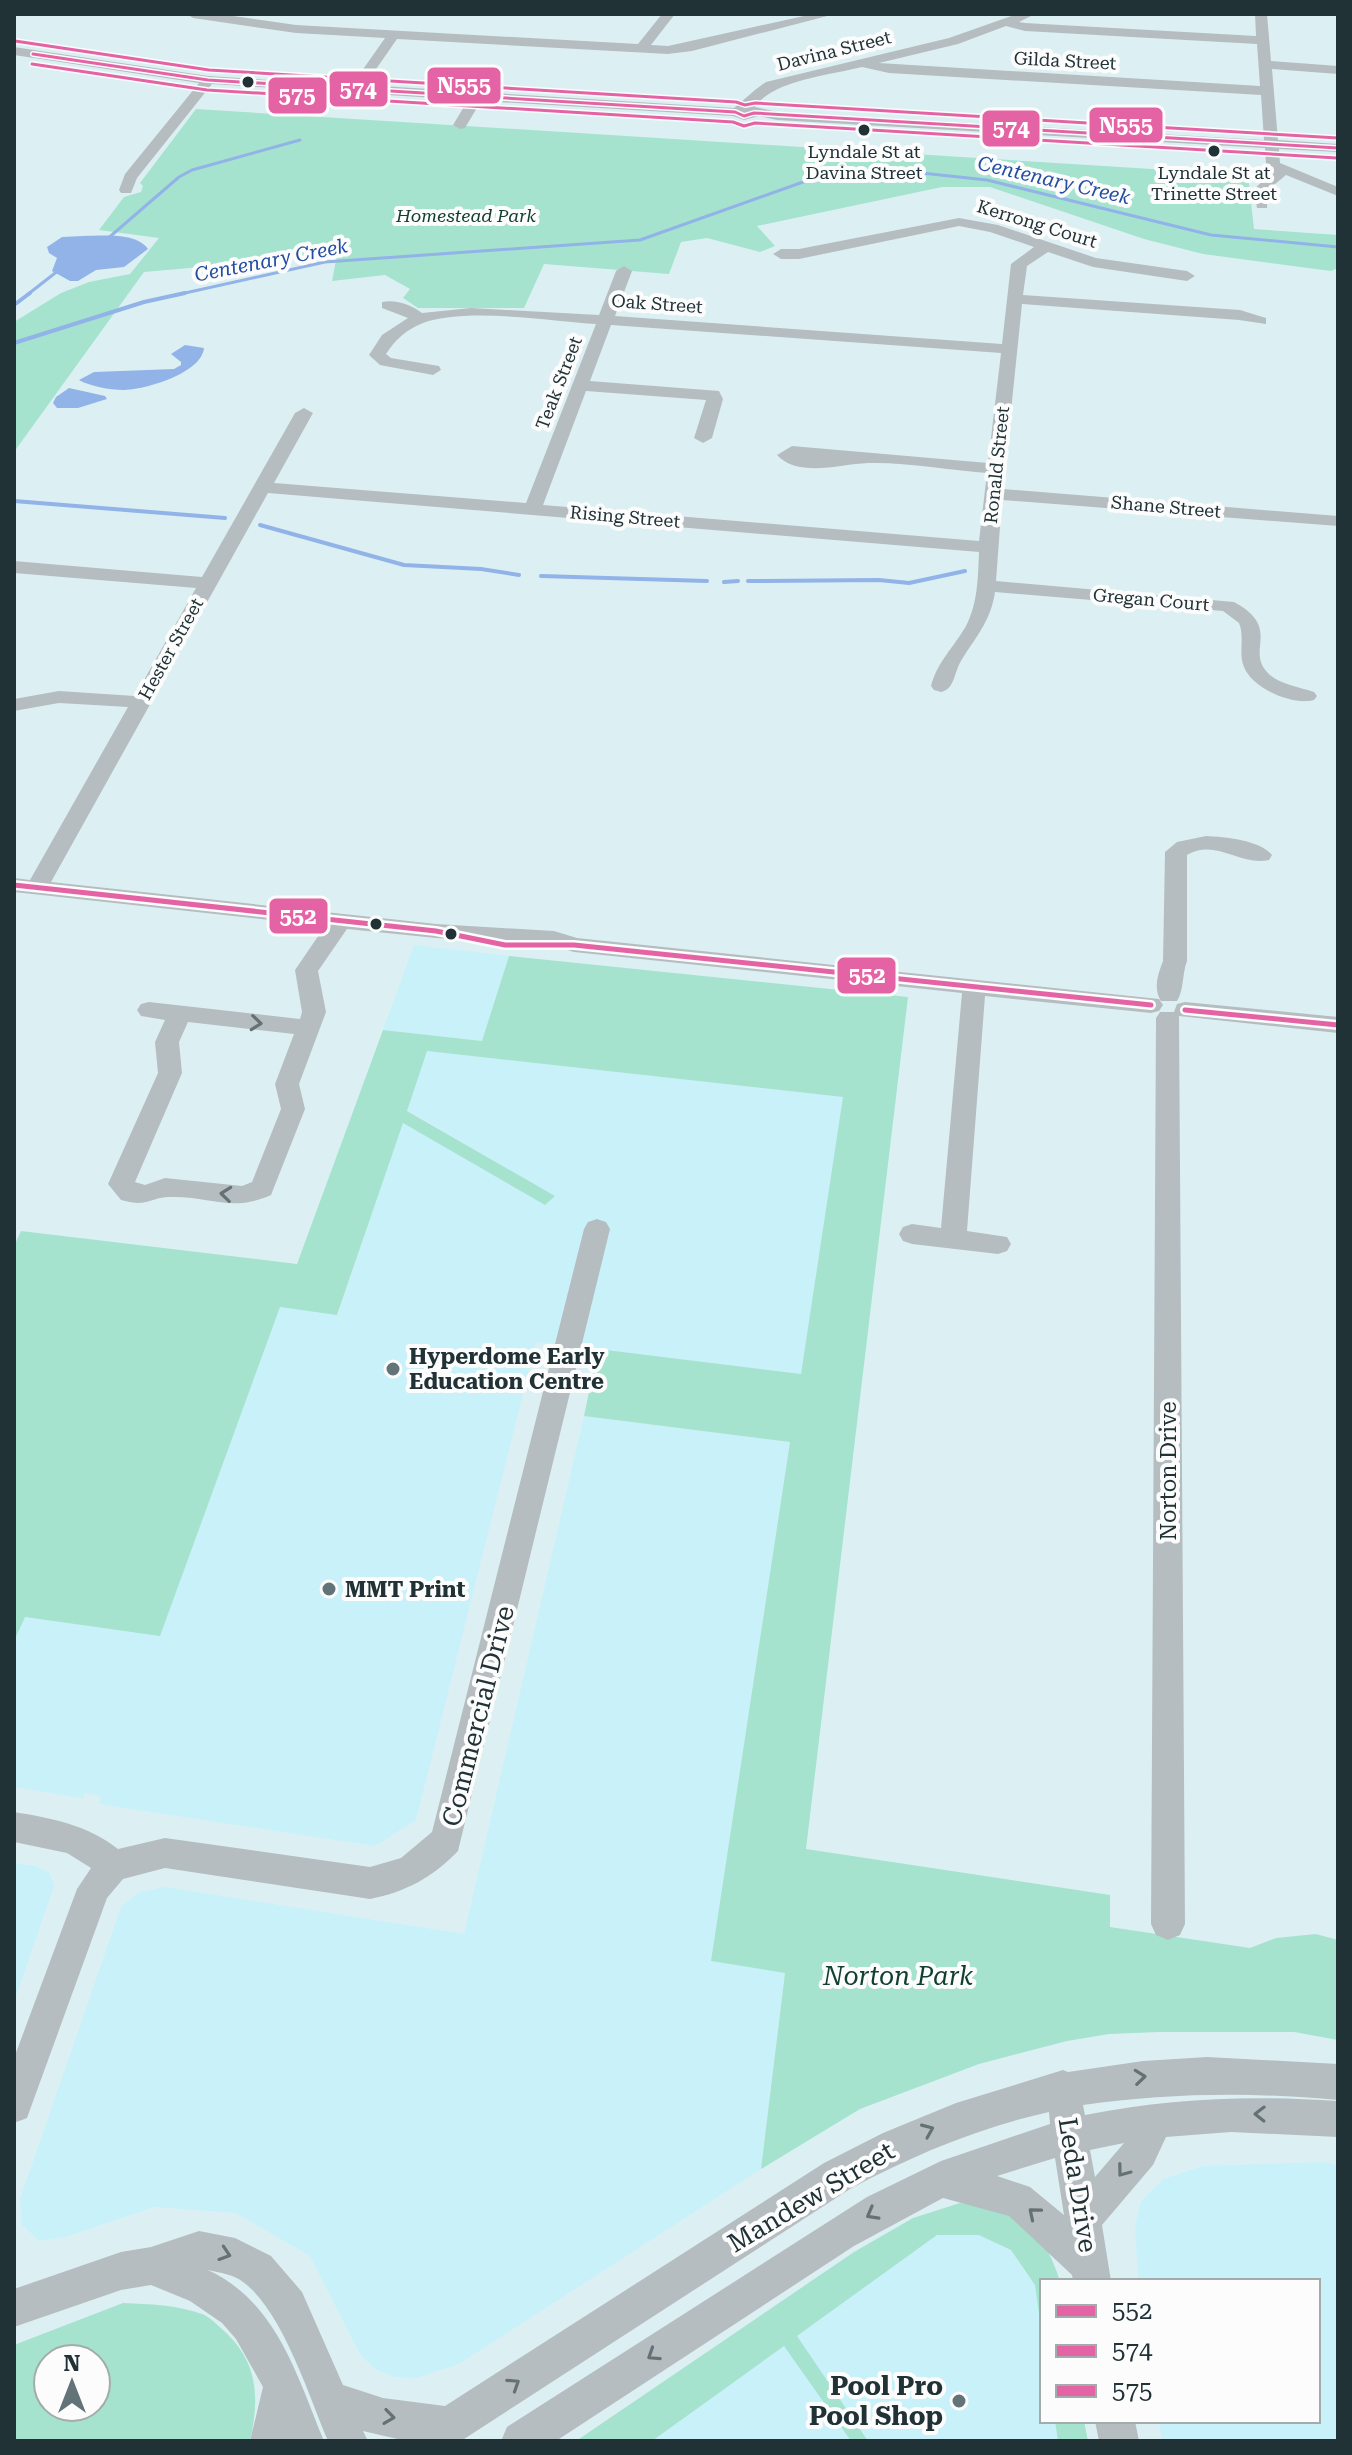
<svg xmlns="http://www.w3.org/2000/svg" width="1352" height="2455" viewBox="0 0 1352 2455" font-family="'Roboto Serif',serif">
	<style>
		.built { fill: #c9f1fa }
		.green { fill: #a5e3cf; fill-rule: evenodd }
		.water { fill: #92b3e7 }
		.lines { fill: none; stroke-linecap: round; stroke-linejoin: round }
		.stream-far1 { stroke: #92b3e7; stroke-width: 3 }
		.stream { stroke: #92b3e7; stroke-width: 4 }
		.minor { fill: #b6bdc1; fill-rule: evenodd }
		.bus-1-casing { stroke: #fcfcfc; stroke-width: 10 }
		.bus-2-casing { stroke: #fcfcfc; stroke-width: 6 }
		.bus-3-casing { stroke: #fcfcfc; stroke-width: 6 }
		.bus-4-casing { stroke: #fcfcfc; stroke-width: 6 }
		.bus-1 { stroke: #e463a4; stroke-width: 5 }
		.bus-2 { stroke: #e463a4; stroke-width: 3 }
		.bus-3 { stroke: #e463a4; stroke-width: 3 }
		.bus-4 { stroke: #e463a4; stroke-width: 3 }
		.oneway { stroke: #647175 }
		.bus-dot { fill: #203236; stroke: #fcfcfc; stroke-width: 3 }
		.poi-dot { fill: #627478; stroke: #fcfcfc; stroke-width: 3 }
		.labels { text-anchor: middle; stroke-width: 8; stroke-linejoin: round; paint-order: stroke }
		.far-street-label { font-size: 18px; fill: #203236; stroke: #fcfcfc }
		.far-bus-label { font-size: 18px; fill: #203236; stroke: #fcfcfc }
		.far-park-label { font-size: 18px; font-style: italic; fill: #12402e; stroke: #fcfcfc }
		.far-water-label { font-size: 20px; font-style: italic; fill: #244da2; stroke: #fcfcfc }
		.poi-label { font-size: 22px; font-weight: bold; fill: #203236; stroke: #fcfcfc; text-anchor: start }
		.street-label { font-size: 22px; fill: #203236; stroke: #fcfcfc }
		.near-street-label { font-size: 26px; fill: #203236; stroke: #fcfcfc }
		.near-park-label { font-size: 26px; font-style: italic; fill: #12402e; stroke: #fcfcfc }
		.near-poi-label { font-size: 26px; font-weight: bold; fill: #203236; stroke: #fcfcfc; text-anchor: end }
		.line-badge { stroke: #fcfcfc; stroke-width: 3 }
		.badge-label { font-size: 22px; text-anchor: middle; font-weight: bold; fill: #fff }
	</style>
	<rect width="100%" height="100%" fill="#dcf0f4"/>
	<g class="built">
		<path d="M414 945 509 956 482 1041 383 1030Z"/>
		<path d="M427 1051 844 1097 801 1375 536 1342 416 1820 375 1846 99 1804 101 1796 85 1793 83 1798 14 1787V1641L24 1617 160 1635 280 1307 338 1314 403 1122 545 1205 554 1196 407 1110Z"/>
		<path d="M584 1416 790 1442 711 1961 785 1972 761 2169 459 2364 416 2378 395 2377 377 2370 361 2356 310 2256 236 2213 154 2207 65 2237 39 2241 22 2225 20 2199 121 1907 139 1892 165 1887 464 1934Z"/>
		<path d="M14 1863 35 1866 49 1872 54 1886 14 2002Z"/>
		<path d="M1326 2162 1338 2165V2441H1162L1159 2421H1318V2281H1138L1135 2225 1141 2201 1163 2179 1203 2166Z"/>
		<path d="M937 2235H979L1011 2250 1035 2285 1042 2322V2421H1055L1058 2441H652Z"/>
	</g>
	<g class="green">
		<path d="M196 109 1248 175 1254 229 1338 235V268L1331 271 1203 254 1144 239 990 187H942L757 226 775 246 760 252 707 238 681 242 669 274 544 264 524 308H418L403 298 410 289 385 275 332 281 337 255 144 272 14 452V322L61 293 89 282 130 274 159 238 99 230 124 197 141 192 143 186 140 183Z"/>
		<path d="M509 956 908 997 806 1849 1110 1895V1927L1250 1948 1276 1938 1316 1934 1338 1940V2040L1294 2032H1159L1109 2034 1067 2041 979 2064 860 2109 761 2169 785 1973 711 1961 790 1442 584 1416 598 1349 801 1374 843 1097 427 1051 407 1111 555 1196 545 1205 403 1123 337 1315 280 1307 160 1636 25 1617 14 1641V1246L21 1231 297 1264 383 1030 482 1041Z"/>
		<path d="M960 2203C1018 2209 1042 2225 1060 2281H1042V2334L1035 2285 1011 2250 979 2235H937L797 2336 868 2441H851L784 2346 652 2441H576L854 2252 913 2218Z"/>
		<path d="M123 2303C150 2304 177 2305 202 2314 210 2317 216 2324 222 2329 258 2361 260 2396 250 2441H14V2345ZM48 2359H96V2407H48Z"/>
		<path d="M1055 2421H1084L1088 2441H1058Z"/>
	</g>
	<g class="water">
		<path d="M83 236C102 236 136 232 148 249L124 267 96 270 78 281H70L52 271 57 258 49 253 47 247 62 237Z"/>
		<path d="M185 345 204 348C202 373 145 390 123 390 110 390 89 386 79 380L94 372 174 369 181 365V362L171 354Z"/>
		<path d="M69 388 105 396 107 399 78 408H57L53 403 56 397Z"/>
	</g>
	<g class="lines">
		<g class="stream-far1">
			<path d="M106 240 179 177 192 170 300 140"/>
			<path d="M27 295 59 270"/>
			<path d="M176 295 325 262 640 240 803 182 860 171H903L987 180 1211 235 1338 247"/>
		</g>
		<g class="stream">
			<path d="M14 305 30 293"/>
			<path d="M14 343 144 302 185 293"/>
			<path d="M14 501 225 518"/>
			<path d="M260 525 404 565 481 569 519 575"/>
			<path d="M541 576 707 581"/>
			<path d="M748 581 879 580 909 583 965 571"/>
			<path d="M724 582 738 581"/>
		</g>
		<g class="minor">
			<path d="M187 14H219L296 25 638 44 662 14H675L651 45 668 46 813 14H835L692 51 668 54 397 39 365 85 734 108C744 100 754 90 766 82L949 38 1017 14H1035L1019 22 1025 23 1256 36 1255 14H1267L1271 61 1338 66V74L1272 69 1278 140 1338 144V152L1279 149 1280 163 1338 187V196L1286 175 1268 190 1267 208H1257L1254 189 1274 171 1266 165 1265 148 777 120 759 116 744 120 733 116 481 101 465 128 460 129 453 125 468 100 212 84 137 178 131 193H121L119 190 125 174 199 83 14 55V47L208 76 352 85 385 38 296 33 193 18ZM1006 26 1025 31 1257 44 1260 86 879 63 958 44ZM862 67 889 73 1261 95 1264 140 777 112 755 107C773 80 831 75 862 67Z"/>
			<path d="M959 218 998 225 1096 258 1187 271 1195 276 1187 281 1093 267 1048 252 1027 266 1023 295 1240 310 1266 318V324L1239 320 1022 304 1003 489 1338 516V526L1002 500 996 581 1234 602C1282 628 1246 649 1267 672 1277 684 1299 687 1314 692L1317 696 1314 700C1292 706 1252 688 1244 667 1238 653 1245 638 1239 623L1223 611 995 592C991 621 975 638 961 661 954 672 955 689 941 692L934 690 931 686C937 662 954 647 966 626 978 603 978 577 979 552L268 493 51 882 436 924 554 931 577 938 1159 999 1163 1005 1159 1011 1151 1013 985 996 967 1231 1007 1237 1011 1244 1007 1251 998 1254 912 1244 903 1241 899 1234 903 1227 912 1224 941 1228 962 993 574 952 551 945 436 938 347 929 318 971 326 1012 299 1084 305 1109 271 1195C231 1213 211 1196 171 1197 149 1197 149 1208 121 1200L108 1184 158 1073 155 1042 165 1020 141 1016 137 1010 141 1004 149 1002 300 1019 302 1012 295 970 325 926 14 892V878L30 880 128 707 59 703 14 711V699L59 691 135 696 196 588 14 573V561L202 577 295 413 304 408 313 413 274 483 526 503 596 324C549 321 466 307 423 323 407 329 395 340 386 354L391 358 439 366 441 370 433 375 380 365 369 355 382 335 408 318 382 308V302C396 299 412 305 422 313L471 308 599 315 616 271 624 266 632 271 615 316 1002 344 1011 264 1034 247 990 232 959 226 799 259H781L773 254 781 249H799ZM611 325 1001 353 988 463 792 446 777 455C798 478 841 464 868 463 907 462 948 470 987 473L979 541 543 505 586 391 706 400 694 438 703 443 712 438 723 399 719 391 590 381ZM188 1022 294 1034 275 1084 281 1109 252 1182 242 1186 165 1178 145 1185 135 1182 182 1073 179 1042Z"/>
			<path d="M1206 836C1225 837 1260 840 1272 855L1269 860C1242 867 1215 838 1187 855V961C1182 974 1184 990 1177 1001H1161C1153 988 1158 974 1163 961L1165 852 1177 842Z"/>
			<path d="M1185 1002 1338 1017V1033L1179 1016 1185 1924 1180 1935 1168 1940 1156 1935 1151 1924 1156 1018 1160 1012H1174L1177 1004Z"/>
			<path d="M597 1219 606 1222 610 1229 458 1851C433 1877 406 1892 370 1899L165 1868 123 1879 107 1898 27 2118 14 2123V2058L77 1889 91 1868 67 1853 14 1842V1812C51 1818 88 1825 118 1849L165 1838 370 1867 401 1858 432 1832 584 1229 588 1222Z"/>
			<path d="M1207 2057 1338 2064V2100C1252 2092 1169 2093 1083 2105L1085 2115C1170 2098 1252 2095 1338 2101V2137L1231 2132 1166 2137 1153 2165 1102 2225 1111 2281H1073L1072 2275 1009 2216 943 2198 854 2246 556 2441H501L507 2427 867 2197 941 2161 1050 2124 1049 2112C978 2128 914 2155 850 2189L461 2441H406L363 2431 368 2441H328C309 2396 282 2310 243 2282 233 2274 220 2273 208 2270 277 2302 297 2376 324 2441H250L263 2387 236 2339 222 2323 190 2301 151 2285 121 2290 14 2327V2289L121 2252 151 2247 199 2231 235 2238 271 2256 302 2292 343 2385 383 2398 445 2406 824 2163 883 2133 956 2103 1063 2070 1068 2072 1143 2061ZM1124 2143 1095 2177 1090 2150ZM1055 2158 1064 2215 1030 2187 997 2176Z"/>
			<path d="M1095 2421H1135L1139 2441H1099Z"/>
		</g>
		<g class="bus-1-casing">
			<g id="bus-1">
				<path d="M14 885 436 931 505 945H574L1151 1005"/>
				<path d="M1185 1010 1338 1025"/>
			</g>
		</g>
		<g class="bus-2-casing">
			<path id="bus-2" d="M33 54 208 80 735 112 744 116 754 113 1338 148"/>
		</g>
		<g class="bus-3-casing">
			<path id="bus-3" d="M32 64 207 90 733 122 744 126 755 123 1337 158"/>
		</g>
		<g class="bus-4-casing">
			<path id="bus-4" d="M15 41 209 70 736 102 745 105 755 103 1338 138"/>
		</g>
		<use href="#bus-1" class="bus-1"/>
		<use href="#bus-2" class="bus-2"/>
		<use href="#bus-3" class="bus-3"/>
		<use href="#bus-4" class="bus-4"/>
	</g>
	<defs><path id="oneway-chevron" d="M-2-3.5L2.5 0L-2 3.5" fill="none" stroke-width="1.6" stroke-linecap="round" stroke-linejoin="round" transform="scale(2)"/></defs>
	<g class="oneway">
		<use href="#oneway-chevron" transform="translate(256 1023) rotate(6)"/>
		<use href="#oneway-chevron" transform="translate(226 1194) rotate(-174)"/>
		<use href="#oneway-chevron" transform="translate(1140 2077) rotate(-6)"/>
		<use href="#oneway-chevron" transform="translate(1260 2114) rotate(-179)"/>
		<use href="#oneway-chevron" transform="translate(928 2130) rotate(-23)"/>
		<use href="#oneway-chevron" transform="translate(1123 2171) rotate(127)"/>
		<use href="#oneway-chevron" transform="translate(1034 2213) rotate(-140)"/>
		<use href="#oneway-chevron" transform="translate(872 2214) rotate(151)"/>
		<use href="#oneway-chevron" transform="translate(225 2254) rotate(18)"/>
		<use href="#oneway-chevron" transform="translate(653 2355) rotate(147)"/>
		<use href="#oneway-chevron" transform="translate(514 2384) rotate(-33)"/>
		<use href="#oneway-chevron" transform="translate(389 2417) rotate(8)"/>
	</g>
	<g class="bus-dot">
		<circle cx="248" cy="82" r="7"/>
		<circle cx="864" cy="130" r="7"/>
		<circle cx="1214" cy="151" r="7"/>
		<circle cx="376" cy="924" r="7"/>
		<circle cx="451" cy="934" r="7"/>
	</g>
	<g class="poi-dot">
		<circle cx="393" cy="1369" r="8"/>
		<circle cx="329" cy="1589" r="8"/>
		<circle cx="959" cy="2401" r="8"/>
	</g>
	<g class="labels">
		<g class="far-street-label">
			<text transform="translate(834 51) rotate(-14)" y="6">Davina Street</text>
			<text transform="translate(1065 61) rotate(3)" y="6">Gilda Street</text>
			<text transform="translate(1037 224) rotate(17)" y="6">Kerrong Court</text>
			<text transform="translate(657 304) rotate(4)" y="6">Oak Street</text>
			<text transform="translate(559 383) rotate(-69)" y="6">Teak Street</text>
			<text transform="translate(997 465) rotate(-84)" y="6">Ronald Street</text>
			<text transform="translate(1166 507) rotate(5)" y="6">Shane Street</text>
			<text transform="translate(625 517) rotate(5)" y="6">Rising Street</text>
			<text transform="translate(1151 600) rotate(5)" y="6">Gregan Court</text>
			<text transform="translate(171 649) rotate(-61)" y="6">Hester Street</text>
		</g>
		<g class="far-bus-label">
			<text x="864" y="158">Lyndale St at<tspan x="864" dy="21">Davina Street</tspan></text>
			<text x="1214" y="179">Lyndale St at<tspan x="1214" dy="21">Trinette Street</tspan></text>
		</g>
		<g class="far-park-label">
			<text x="466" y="222">Homestead Park</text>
		</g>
		<g class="far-water-label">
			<text transform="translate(1054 180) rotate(13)" y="7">Centenary Creek</text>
			<text transform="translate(271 260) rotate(-11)" y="7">Centenary Creek</text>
		</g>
		<g class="poi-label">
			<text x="409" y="1364">Hyperdome Early<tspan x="409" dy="25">Education Centre</tspan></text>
			<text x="345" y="1597">MMT Print</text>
		</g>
		<g class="street-label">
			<text transform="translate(1168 1471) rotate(-90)" y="8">Norton Drive</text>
		</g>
		<g class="near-street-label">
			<text transform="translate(478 1716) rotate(-76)" y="9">Commercial Drive</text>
			<text transform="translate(1078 2185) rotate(81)" y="9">Leda Drive</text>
			<text transform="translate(811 2197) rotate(-31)" y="9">Mandew Street</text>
		</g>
		<g class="near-park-label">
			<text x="898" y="1985">Norton Park</text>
		</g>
		<g class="near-poi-label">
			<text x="943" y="2395">Pool Pro<tspan x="943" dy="30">Pool Shop</tspan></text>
		</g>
	</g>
	<g class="line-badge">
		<rect x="426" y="66" width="76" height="39" rx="8" fill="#e463a4"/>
		<rect x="328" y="70" width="61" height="38" rx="8" fill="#e463a4"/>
		<rect x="267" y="76" width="61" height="39" rx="8" fill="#e463a4"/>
		<rect x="1088" y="106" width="76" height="38" rx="8" fill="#e463a4"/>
		<rect x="981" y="109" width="60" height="39" rx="8" fill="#e463a4"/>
		<rect x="268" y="897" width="61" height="38" rx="8" fill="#e463a4"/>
		<rect x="836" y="956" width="61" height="39" rx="8" fill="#e463a4"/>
	</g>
	<g class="badge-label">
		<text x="464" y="93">N555</text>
		<text x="358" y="97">574</text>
		<text x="297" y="103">575</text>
		<text x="1126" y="133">N555</text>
		<text x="1011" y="136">574</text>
		<text x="298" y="924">552</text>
		<text x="867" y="983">552</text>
	</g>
	<rect width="1352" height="2455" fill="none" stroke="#203236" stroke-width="32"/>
	<rect x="1040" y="2279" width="280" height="144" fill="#fcfcfc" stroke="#a4abad" stroke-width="2"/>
	<rect x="1056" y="2305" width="40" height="12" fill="#e463a4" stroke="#a4abad" stroke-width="2"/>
	<text x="1112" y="2319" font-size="24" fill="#203236">552</text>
	<rect x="1056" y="2345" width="40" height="12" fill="#e463a4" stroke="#a4abad" stroke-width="2"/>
	<text x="1112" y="2359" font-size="24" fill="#203236">574</text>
	<rect x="1056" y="2385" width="40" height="12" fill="#e463a4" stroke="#a4abad" stroke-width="2"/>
	<text x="1112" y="2399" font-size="24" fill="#203236">575</text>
	<g transform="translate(72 2383)"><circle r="38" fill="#fcfcfc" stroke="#a4abad" stroke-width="2"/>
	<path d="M0-6L14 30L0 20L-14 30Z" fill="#627478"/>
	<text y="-12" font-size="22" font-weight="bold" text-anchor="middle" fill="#203236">N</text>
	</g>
</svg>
